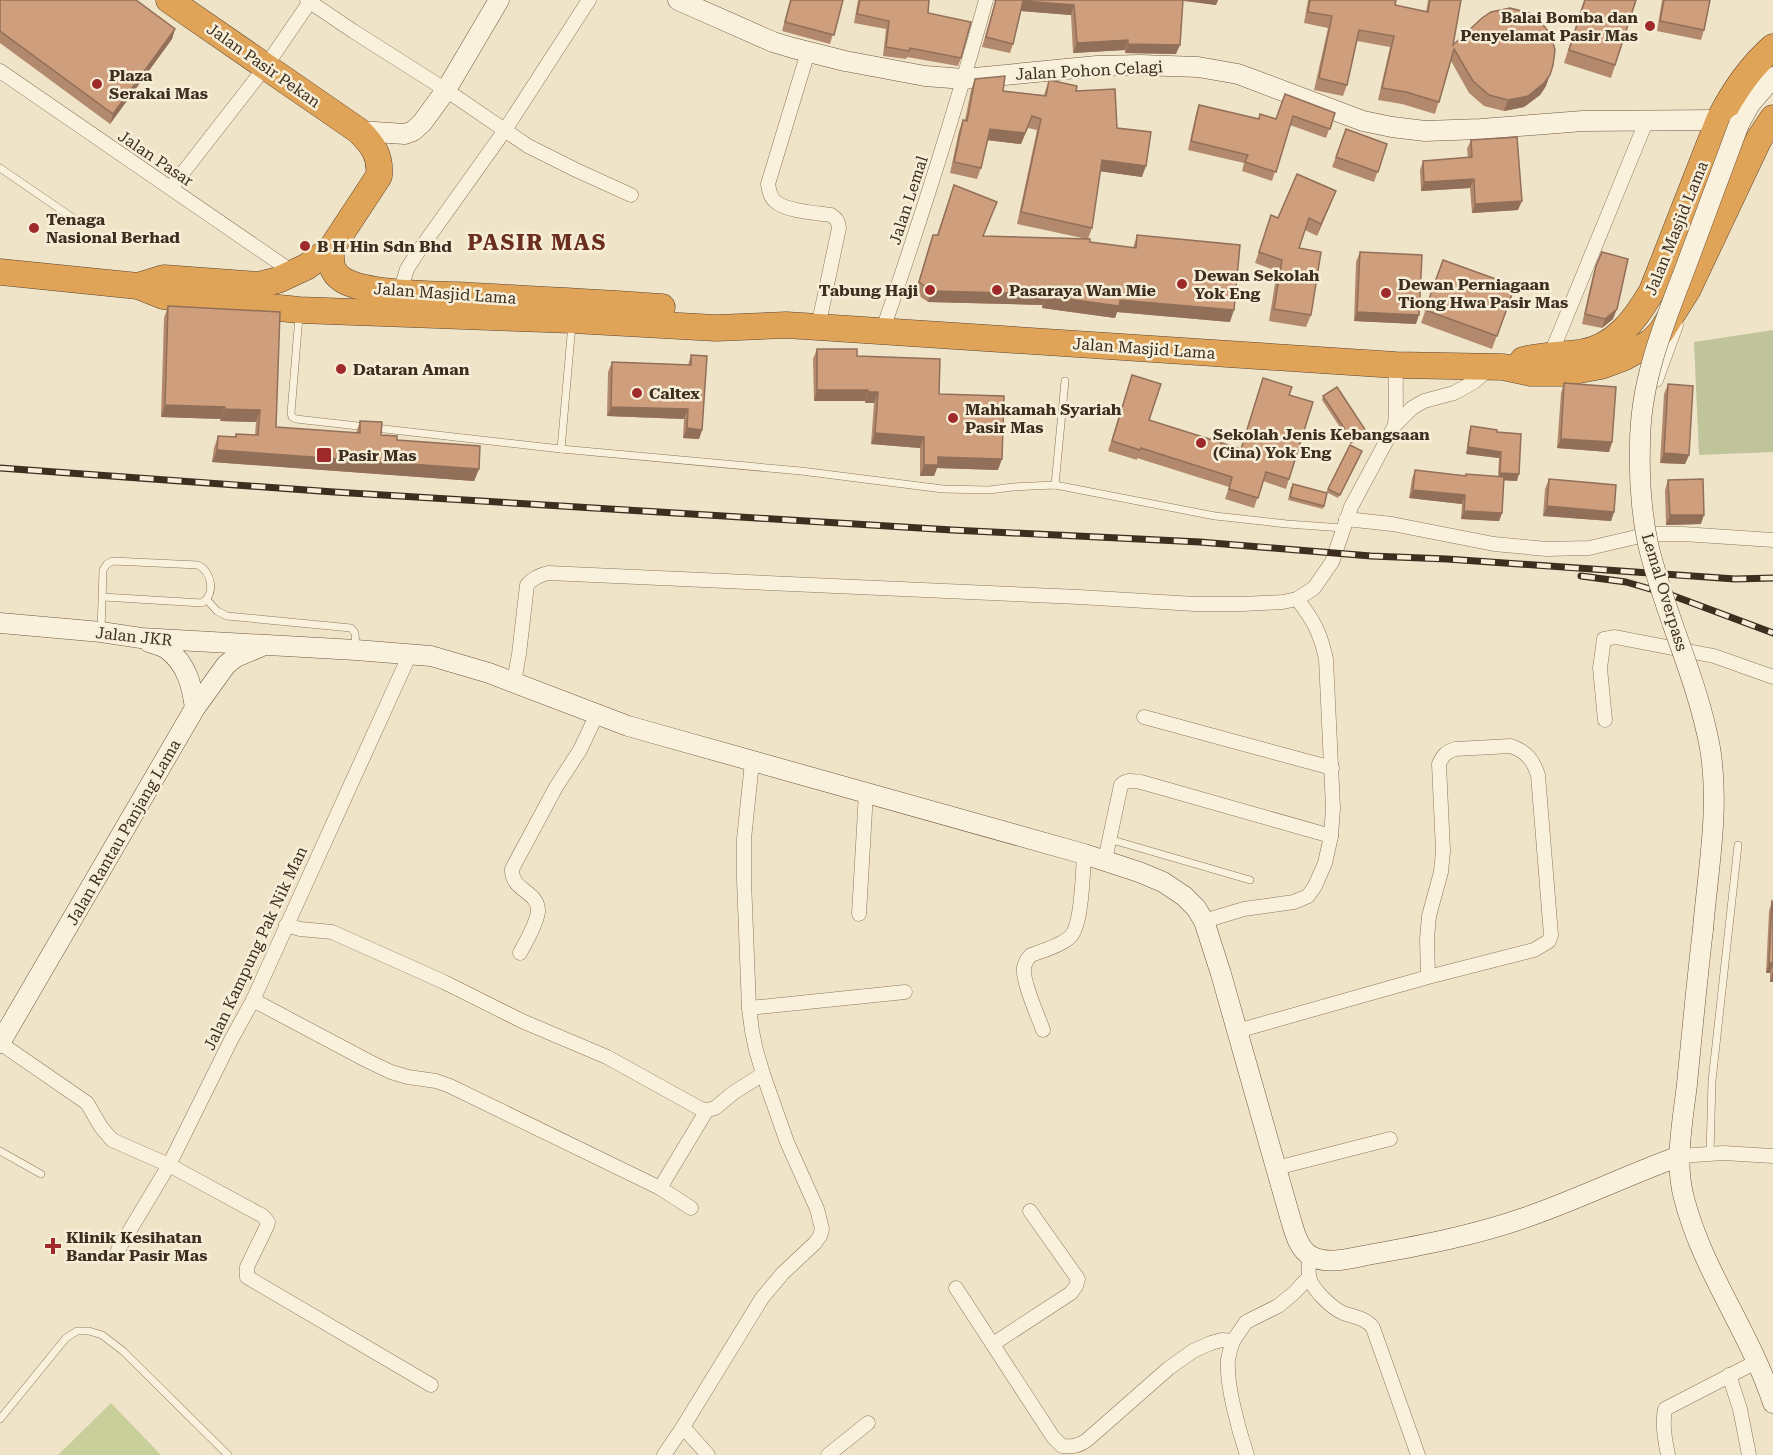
<svg xmlns="http://www.w3.org/2000/svg" width="1773" height="1455" viewBox="0 0 1773 1455" font-family="'Roboto Serif',serif">
	<style>
		.green { fill: #c9cf9b }
		.cemetery { fill: #bfc49a }
		.lines { fill: none; stroke-linecap: round; stroke-linejoin: round }
		.lane-casing { stroke: #8d765c; stroke-width: 8 }
		.street-casing { stroke: #8d765c; stroke-width: 15 }
		.secondary-casing { stroke: #6f573f; stroke-width: 21 }
		.highway-casing { stroke: #5b4430; stroke-width: 27 }
		.lane { stroke: #faf1dc; stroke-width: 7 }
		.street { stroke: #faf1dc; stroke-width: 14 }
		.secondary { stroke: #faf1dc; stroke-width: 20 }
		.highway { stroke: #e0a458; stroke-width: 26 }
		.rail-casing { stroke: #3d2e20; stroke-width: 7 }
		.rail { stroke: #f7eed8; stroke-width: 4.5; stroke-dasharray: 14; stroke-linecap: butt }
		.secondary-bridge-casing { stroke: #6f573f; stroke-width: 21; stroke-linecap: butt }
		.secondary-bridge { stroke: #faf1dc; stroke-width: 20 }
		.wall { fill: #b2896c }
		.shaded-wall { fill: #916f58 }
		.building { fill: #cf9f7d; stroke: #916f58; stroke-width: 1.5 }
		.poi-dot { fill: #9e2a2b; stroke: #f7eed8; stroke-width: 2 }
		.labels { text-anchor: middle; stroke-width: 5; stroke-linejoin: round; paint-order: stroke }
		.poi-label { font-size: 16px; font-weight: bold; fill: #3d2e20; stroke: #f7eed8; text-anchor: start }
		.street-label { font-size: 16px; fill: #3d2e20; stroke: #f7eed8 }
		.district-label { font-size: 22px; font-weight: bold; letter-spacing: 1.5px; fill: #6b2e1e; stroke: #f7eed8 }
	</style>
	<rect width="100%" height="100%" fill="#f0e4c8"/>
	<path class="green" d="M111 1403 161 1455H58Z"/>
	<path class="cemetery" d="M1773 330V452L1699 455 1694 342Z"/>
	<g class="lines">
		<g class="lane-casing">
			<g id="lane">
				<path d="M0 168 73 218"/>
				<path d="M299 316 291 413 292 417 296 419 561 449 572 324"/>
				<path d="M561 449 801 471 943 489 989 490 1013 487 1055 485 1215 516 1287 524 1343 528"/>
				<path d="M1055 485 1065 381"/>
				<path d="M207 600 217 611 227 616 351 628 355 633 356 650"/>
				<path d="M101 631 103 570 107 564 113 561 198 565C212 572 216 594 202 603L103 597"/>
				<path d="M1109 839 1250 880"/>
				<path d="M0 1151 41 1174"/>
				<path d="M1710 1154 1712 1081 1738 845"/>
				<path d="M0 1419 66 1338 77 1331H89L102 1335 123 1351 228 1455"/>
			</g>
		</g>
		<g class="street-casing">
			<g id="street">
				<path d="M307 0 353 31 446 90 528 146 576 170 631 195"/>
				<path d="M808 52 768 184C769 190 770 197 775 201 784 211 817 213 831 215 837 219 838 221 839 228L818 327"/>
				<path d="M0 71 294 273"/>
				<path d="M171 188 266 66 311 0"/>
				<path d="M400 292 407 269 418 252 505 130 589 0"/>
				<path d="M882 332C920 222 955 112 986 0"/>
				<path d="M1550 356 1646 122"/>
				<path d="M1656 380 1676 325"/>
				<path d="M1395 425C1397 405 1395 385 1396 365"/>
				<path d="M1346 519 1392 524 1494 544 1546 549 1589 548 1649 534H1683L1773 540"/>
				<path d="M1297 599 1314 588 1332 562 1351 507 1395 425 1412 408 1424 401 1454 393 1474 382 1483 374 1486 367"/>
				<path d="M514 682 519 654 527 585C533 578 539 575 548 573L1079 597 1195 604H1243L1283 602 1297 599C1314 621 1320 632 1326 659L1333 808 1331 836 1325 863 1315 886 1308 896 1294 902 1244 909 1204 921"/>
				<path d="M1144 717 1332 768"/>
				<path d="M1605 720 1600 668 1604 639 1615 637 1714 656 1773 677"/>
				<path d="M1105 860 1121 785C1127 779 1133 781 1141 782L1331 836"/>
				<path d="M859 914 866 793"/>
				<path d="M286 925 300 929 332 932 444 982 522 1021 607 1057 701 1109 707 1110 715 1108 733 1093 763 1074"/>
				<path d="M520 953C526 941 536 926 538 912 539 890 511 892 512 869L556 787 580 750 597 714"/>
				<path d="M253 1000 368 1061 391 1072 408 1077 436 1081 450 1086 660 1188 691 1208"/>
				<path d="M749 1008 905 992"/>
				<path d="M1043 1030C1038 1016 1022 981 1024 968 1025 962 1027 959 1031 955 1042 951 1062 945 1070 937 1082 927 1083 871 1084 854"/>
				<path d="M1237 1031 1428 977 1534 950 1549 941 1551 935 1538 775C1533 760 1527 752 1511 746L1455 749C1446 752 1443 755 1439 764L1443 851 1441 872 1429 916 1427 939 1428 977"/>
				<path d="M0 1043 87 1103 101 1127 112 1140 169 1165 263 1216 268 1222 267 1226 247 1267V1277L431 1385"/>
				<path d="M1680 1156 1723 1153 1773 1156"/>
				<path d="M1276 1168 1390 1139"/>
				<path d="M660 1188 707 1110"/>
				<path d="M118 1250 169 1165 231 1040 253 1000 410 654"/>
				<path d="M1309 1256C1309 1262 1308 1269 1309 1275 1310 1288 1332 1308 1343 1313 1354 1317 1366 1318 1373 1328L1418 1455"/>
				<path d="M956 1288 1053 1437 1062 1446C1072 1447 1079 1446 1087 1440L1169 1368 1193 1351 1211 1343 1222 1340 1233 1341 1246 1322 1278 1306 1294 1293 1308 1278"/>
				<path d="M1233 1341C1231 1347 1229 1354 1228 1360 1226 1385 1239 1431 1247 1455"/>
				<path d="M993 1344 1071 1293 1076 1286 1078 1279 1030 1211"/>
				<path d="M1729 1375 1740 1409 1749 1455"/>
				<path d="M683 1427 708 1455"/>
				<path d="M664 1455 683 1427 762 1298 783 1273 815 1243 820 1236 822 1229 817 1209 787 1142 763 1074 756 1050 752 1031 749 1008 744 880V839L752 762"/>
				<path d="M828 1455 868 1423"/>
				<path d="M1668 1455C1665 1440 1662 1424 1665 1409L1756 1362"/>
			</g>
		</g>
		<g class="secondary-casing">
			<g id="secondary">
				<path d="M678 0 773 42 793 48 845 61 925 76 964 79 1097 66 1140 65 1198 67 1238 74 1363 121 1392 127 1425 131 1481 129 1583 121 1719 120"/>
				<path d="M1739 124 1750 104 1773 77"/>
				<path d="M359 131 405 134 413 131 422 123 446 90 499 0"/>
				<path d="M0 623 101 632 141 638 356 650 431 656 489 673 628 726 1084 854 1139 872 1163 882 1184 896 1196 908 1204 921 1221 974 1290 1217C1294 1230 1298 1249 1311 1256 1329 1266 1355 1257 1373 1254 1424 1245 1475 1235 1524 1218 1577 1200 1627 1175 1680 1156"/>
				<path d="M149 642C155 644 162 646 167 649 187 664 192 686 195 708"/>
				<path d="M1703 929C1697 981 1692 1032 1687 1084 1683 1120 1674 1162 1684 1198 1702 1270 1750 1332 1773 1403"/>
				<path d="M0 1043 195 708 226 665 236 657 260 647"/>
			</g>
		</g>
		<g class="highway-casing">
			<g id="highway">
				<path d="M331 249C331 262 330 272 343 280 366 294 428 294 456 295 525 299 593 302 662 307"/>
				<path d="M0 272 138 286 163 296 299 310 572 320 716 328 786 325 818 327 1396 365 1503 367 1531 373H1563L1601 366 1625 357 1651 342 1661 332 1688 289 1759 139 1773 118"/>
				<path d="M138 286 164 278 258 285 278 280 306 267 331 249 379 176C381 156 373 145 359 131L169 0"/>
				<path d="M1523 360C1541 355 1561 355 1579 353 1615 348 1635 320 1652 291L1719 120C1733 92 1749 68 1773 47"/>
			</g>
		</g>
		<use href="#lane" class="lane"/>
		<use href="#street" class="street"/>
		<use href="#secondary" class="secondary"/>
		<use href="#highway" class="highway"/>
		<g class="rail-casing">
			<g id="rail">
				<path d="M0 468 334 492 952 530 1200 542 1371 556 1447 559 1735 579 1773 578"/>
				<path d="M1581 576 1626 582 1671 595 1773 633"/>
			</g>
		</g>
		<use href="#rail" class="rail"/>
		<g class="secondary-bridge-casing">
			<path id="secondary-bridge" d="M1703 929C1708 869 1720 808 1710 748 1697 677 1664 613 1648 544 1641 511 1639 477 1640 444 1640 382 1663 326 1685 269 1703 221 1721 172 1739 124"/>
		</g>
		<use href="#secondary-bridge" class="secondary-bridge"/>
	</g>
	<g class="wall">
		<path d="M0 0 175 29 172 39 110 124 0 43Z"/>
		<path d="M790 0H843L830 44 782 31Z"/>
		<path d="M858 0H929L928 13 961 58 958 66 907 57 906 59 883 56 886 29 854 23Z"/>
		<path d="M994 0H1218L1216 5 1183 1 1176 54 1125 53V50L1073 53 1071 15 1021 11 1013 44 1010 53 982 47 995 2Z"/>
		<path d="M1308 0H1396L1395 5 1426 12 1428 0H1461L1453 45 1546 86 1540 95 1524 107 1504 111 1484 106 1469 93 1451 61 1435 114 1402 104 1378 100 1390 47 1357 41 1347 85 1343 96 1314 90 1328 28 1304 23Z"/>
		<path d="M1584 0H1636L1611 78 1564 63Z"/>
		<path d="M1662 0H1710L1704 30 1701 40 1657 31Z"/>
		<path d="M975 79 1003 91 1044 95 1049 80 1076 91 1117 128 1142 177 1100 171 1092 228 1088 239 1090 242 1133 248 1137 235 1230 322 1117 312 1115 318 1042 308V305L928 302 915 293 929 246 933 235H937L954 185 984 236 1087 239 1017 224 1037 130 1028 128 1021 144 987 140 981 168 977 179 950 173 959 131 963 120H965L971 90Z"/>
		<path d="M1199 105 1258 119H1276L1335 113 1326 138 1290 125 1272 181 1242 171 1244 163 1188 150 1196 114Z"/>
		<path d="M1346 129 1387 144 1374 182 1332 167Z"/>
		<path d="M1471 140 1518 210 1472 213 1470 188 1421 191 1420 170 1423 161 1468 158 1467 149Z"/>
		<path d="M1331 203 1317 236 1305 230 1299 248 1311 315 1306 327 1269 321 1277 271 1255 263 1271 215 1278 218Z"/>
		<path d="M1360 252 1416 324 1354 321 1356 262Z"/>
		<path d="M1602 252 1613 319 1602 328 1582 324 1593 275Z"/>
		<path d="M1443 260 1515 286 1492 349 1421 323Z"/>
		<path d="M168 306 276 427 356 433 360 421 381 435 479 469 474 481 212 462 214 448 218 436 235 437 236 434 255 435 256 422 220 421 221 419 161 417 164 318Z"/>
		<path d="M817 349 857 356 939 394 998 470 937 468 934 476H920V448L871 444 874 403H865V401H814L813 359Z"/>
		<path d="M691 355 702 430 699 439 683 438 684 419 607 416 608 372 612 362 688 365Z"/>
		<path d="M1132 375 1149 420 1241 449 1263 378 1289 395V479L1286 489 1263 481 1254 508 1225 499 1229 487 1137 458V460L1108 451Z"/>
		<path d="M1564 383 1612 442 1609 452 1557 448 1561 393Z"/>
		<path d="M1668 384 1689 455 1685 464 1660 463 1664 394Z"/>
		<path d="M1323 396 1366 431 1365 434 1351 444 1322 400Z"/>
		<path d="M1471 426 1497 432 1517 481 1504 480 1502 513 1499 521 1461 519 1462 504 1409 498 1412 479 1415 470 1465 476H1498L1499 458 1466 454 1469 432Z"/>
		<path d="M1361 455 1338 498 1326 492 1328 489Z"/>
		<path d="M1549 479 1614 512 1611 521 1543 516 1545 489Z"/>
		<path d="M1668 480 1701 524 1666 525 1665 490Z"/>
		<path d="M1291 487 1327 493 1323 509 1288 500Z"/>
		<path d="M1772 901 1773 902V982H1770V973H1766L1769 911Z"/>
	</g>
	<g class="shaded-wall">
		<path d="M1180 0H1218L1216 5Z"/>
		<path d="M1023 1 1074 5 1071 15 1020 11Z"/>
		<path d="M175 29 172 39 110 124 113 114Z"/>
		<path d="M1128 40 1125 50 1073 53 1077 43Z"/>
		<path d="M1128 44 1180 45 1176 54 1125 53Z"/>
		<path d="M1550 75 1546 86 1540 95 1524 107 1504 111 1508 100Z"/>
		<path d="M1032 116 1021 144 986 140 990 129Z"/>
		<path d="M1102 160 1146 166 1142 177 1098 171Z"/>
		<path d="M1474 179 1470 188 1421 191 1424 182Z"/>
		<path d="M1336 191 1331 203 1317 236 1321 224Z"/>
		<path d="M1522 201 1518 210 1472 213 1475 204Z"/>
		<path d="M932 291 1047 294 1042 305 928 302Z"/>
		<path d="M1046 296 1120 300 1234 310 1230 322 1117 312 1115 318 1042 308Z"/>
		<path d="M1617 309 1613 319 1602 328 1605 319Z"/>
		<path d="M1357 312 1419 315 1416 324 1354 321Z"/>
		<path d="M817 390H868L865 401H814Z"/>
		<path d="M868 392H878L874 403H865Z"/>
		<path d="M165 405 225 407 221 419 161 417Z"/>
		<path d="M611 407 688 409 684 419 607 416Z"/>
		<path d="M225 409 260 410 256 422 220 421Z"/>
		<path d="M687 428 702 430 699 439 683 438Z"/>
		<path d="M1366 431 1365 434 1351 444 1352 440Z"/>
		<path d="M875 433 924 437 920 448 871 444Z"/>
		<path d="M1561 439 1612 442 1609 452 1557 448Z"/>
		<path d="M1468 447 1501 452 1499 458 1466 454Z"/>
		<path d="M217 450 479 469 474 481 212 462Z"/>
		<path d="M1664 453 1689 455 1685 464 1660 463Z"/>
		<path d="M938 457 1002 459 998 470 937 468 934 476H920L924 465Z"/>
		<path d="M1500 473 1519 474 1517 481 1498 480Z"/>
		<path d="M1413 490 1465 495 1462 504 1409 498Z"/>
		<path d="M1547 506 1614 512 1611 521 1543 516Z"/>
		<path d="M1464 511 1502 513 1499 521 1461 519Z"/>
		<path d="M1670 515H1704L1701 524 1666 525Z"/>
		<path d="M1769 963H1773V965L1770 973H1766Z"/>
		<path d="M1773 972V982H1770Z"/>
	</g>
	<g class="building">
		<path d="M0 0H136L175 29 113 114 0 31Z"/>
		<path d="M791 0H843L834 35 785 22Z"/>
		<path d="M860 0H929L928 13 971 22 961 58 910 48 909 51 886 47 889 21 857 14Z"/>
		<path d="M996 0H1183L1180 45 1128 44V40L1077 43 1074 5 1023 1 1013 44 986 37Z"/>
		<path d="M1310 0H1396L1395 5 1428 12 1430 0H1461L1453 45 1482 18 1491 12 1510 8 1530 13 1545 27 1551 35 1555 50 1553 65 1550 75 1544 83 1528 96 1508 100 1489 95 1473 81 1454 49 1439 102 1406 92 1382 88 1394 36 1359 30 1347 85 1319 78 1332 16 1308 12Z"/>
		<path d="M1585 0H1636L1615 65 1569 50Z"/>
		<path d="M1664 0H1710L1704 30 1660 21Z"/>
		<path d="M1005 76 1003 91 1046 96 1049 80 1077 86 1076 91 1115 89 1117 128 1151 132 1146 166 1102 160 1092 228 1021 212 1041 119 1032 116 1025 133 990 129 981 168 954 162 963 120 967 121 975 79Z"/>
		<path d="M1285 94 1335 113 1330 129 1293 116 1276 172 1245 162 1248 155 1191 141 1199 105 1259 119 1260 114 1276 119Z"/>
		<path d="M1346 129 1387 144 1378 172 1336 157Z"/>
		<path d="M1517 137 1522 201 1475 204 1474 179 1424 182 1423 161 1472 157 1471 140Z"/>
		<path d="M1297 174 1336 191 1321 224 1309 218 1299 248 1321 252 1311 315 1274 309 1282 260 1259 252 1271 215 1278 218Z"/>
		<path d="M954 185 997 202 983 236 1090 239V242L1136 248 1137 235 1240 245 1234 310 1120 300 1119 306 1046 296 1047 294 932 291 919 282 933 235H938Z"/>
		<path d="M1360 252 1422 255 1419 315 1357 312Z"/>
		<path d="M1602 252 1628 259 1617 309 1605 319 1585 314 1596 266Z"/>
		<path d="M1443 260 1515 286 1497 336 1425 310Z"/>
		<path d="M168 306 280 312 276 427 360 433V421L382 422 381 435 397 436V440L480 446 479 469 217 450 218 436 236 437V434L258 435 260 410 225 409V407L165 405Z"/>
		<path d="M817 349H857V356L940 359 939 394 1004 396 1002 459 938 457V465H924V437L875 433 878 392H868V390H817Z"/>
		<path d="M691 355 707 356 702 430 687 428 688 409 611 407 612 362 691 365Z"/>
		<path d="M1132 375 1161 384 1149 420 1241 449 1263 378 1292 387 1289 395 1313 402 1289 479 1266 472 1258 498 1229 489 1232 477 1141 448 1140 450 1112 441Z"/>
		<path d="M1564 383 1616 387 1612 442 1561 439Z"/>
		<path d="M1668 384 1693 386 1689 455 1664 453Z"/>
		<path d="M1337 387 1366 431 1352 440 1323 396Z"/>
		<path d="M1471 426 1497 430V432L1521 434 1519 474 1500 473 1501 452 1468 447Z"/>
		<path d="M1350 445 1362 451 1340 495 1328 489Z"/>
		<path d="M1415 470 1466 476V474L1504 477 1502 513 1464 511 1465 495 1413 490Z"/>
		<path d="M1549 479 1616 485 1614 512 1547 506Z"/>
		<path d="M1703 479 1704 515H1670L1668 480Z"/>
		<path d="M1293 484 1327 493 1324 506 1290 497Z"/>
		<path d="M1772 901 1773 902V963H1769Z"/>
	</g>
	<g class="poi-dot">
		<circle cx="1650" cy="26" r="6"/>
		<circle cx="97" cy="84" r="6"/>
		<circle cx="34" cy="228" r="6"/>
		<circle cx="305" cy="246" r="6"/>
		<circle cx="1182" cy="284" r="6"/>
		<circle cx="930" cy="290" r="6"/>
		<circle cx="997" cy="290" r="6"/>
		<circle cx="1386" cy="293" r="6"/>
		<circle cx="341" cy="369" r="6"/>
		<circle cx="637" cy="393" r="6"/>
		<circle cx="953" cy="418" r="6"/>
		<circle cx="1201" cy="443" r="6"/>
		<rect x="316" y="447" width="16" height="16" rx="3"/>
		<path d="M50 1237h6v6h6v6h-6v6h-6v-6h-6v-6h6z"/>
	</g>
	<g class="labels">
		<g class="poi-label">
			<text x="1638" y="23" text-anchor="end">Balai Bomba dan<tspan x="1638" dy="18">Penyelamat Pasir Mas</tspan></text>
			<text x="109" y="81">Plaza<tspan x="109" dy="18">Serakai Mas</tspan></text>
			<text x="46" y="225">Tenaga<tspan x="46" dy="18">Nasional Berhad</tspan></text>
			<text x="317" y="252">B H Hin Sdn Bhd</text>
			<text x="1194" y="281">Dewan Sekolah<tspan x="1194" dy="18">Yok Eng</tspan></text>
			<text x="1398" y="290">Dewan Perniagaan<tspan x="1398" dy="18">Tiong Hwa Pasir Mas</tspan></text>
			<text x="918" y="296" text-anchor="end">Tabung Haji</text>
			<text x="1009" y="296">Pasaraya Wan Mie</text>
			<text x="353" y="375">Dataran Aman</text>
			<text x="649" y="399">Caltex</text>
			<text x="965" y="415">Mahkamah Syariah<tspan x="965" dy="18">Pasir Mas</tspan></text>
			<text x="1213" y="440">Sekolah Jenis Kebangsaan<tspan x="1213" dy="18">(Cina) Yok Eng</tspan></text>
			<text x="338" y="461">Pasir Mas</text>
			<text x="66" y="1243">Klinik Kesihatan<tspan x="66" dy="18">Bandar Pasir Mas</tspan></text>
		</g>
		<g class="street-label">
			<text transform="translate(264 65) rotate(35)" y="6">Jalan Pasir Pekan</text>
			<text transform="translate(1089 70) rotate(-3)" y="6">Jalan Pohon Celagi</text>
			<text transform="translate(156 158) rotate(34)" y="6">Jalan Pasar</text>
			<text transform="translate(908 200) rotate(-72)" y="6">Jalan Lemal</text>
			<text transform="translate(1676 228) rotate(-68)" y="6">Jalan Masjid Lama</text>
			<text transform="translate(445 293) rotate(4)" y="6">Jalan Masjid Lama</text>
			<text transform="translate(1144 348) rotate(4)" y="6">Jalan Masjid Lama</text>
			<text transform="translate(1665 592) rotate(73)" y="6">Lemal Overpass</text>
			<text transform="translate(134 636) rotate(6)" y="6">Jalan JKR</text>
			<text transform="translate(123 832) rotate(-60)" y="6">Jalan Rantau Panjang Lama</text>
			<text transform="translate(255 948) rotate(-65)" y="6">Jalan Kampung Pak Nik Man</text>
		</g>
		<g class="district-label">
			<text x="537" y="250">PASIR MAS</text>
		</g>
	</g>
</svg>
